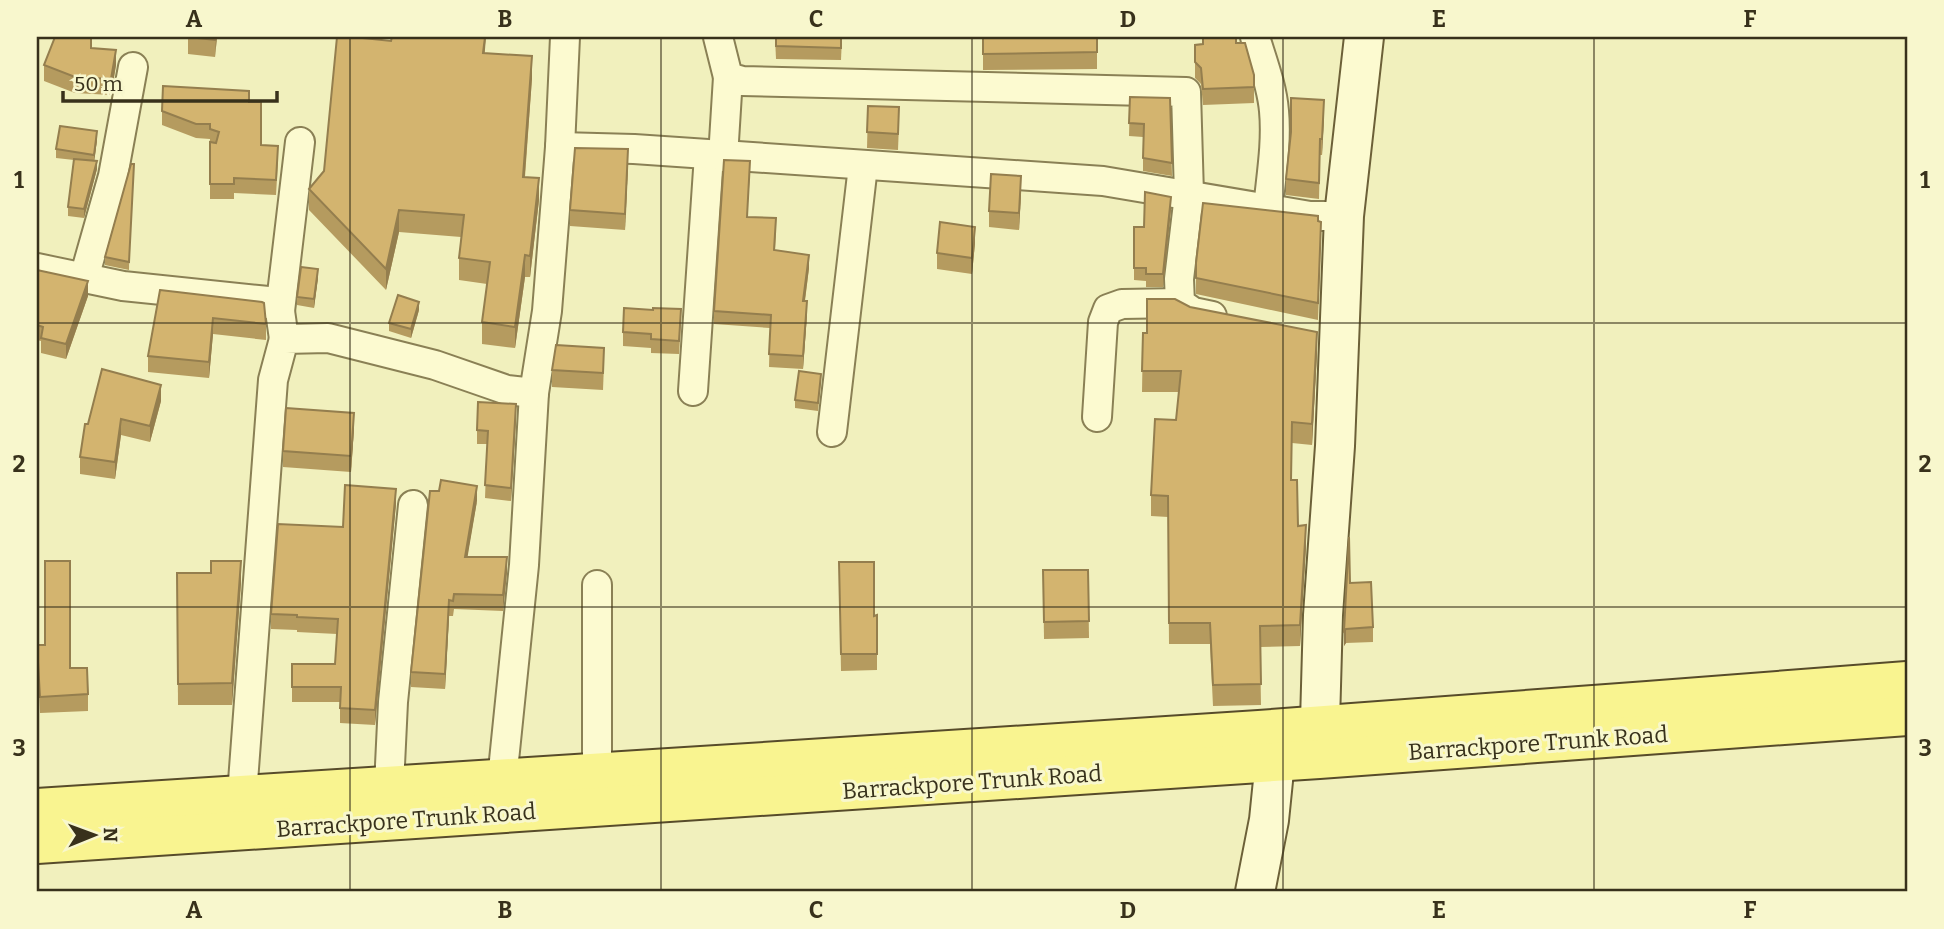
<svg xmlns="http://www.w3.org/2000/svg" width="1944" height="929" viewBox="0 0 1944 929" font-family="Bitter,serif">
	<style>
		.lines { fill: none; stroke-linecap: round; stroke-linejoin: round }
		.street-casing { stroke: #8a8055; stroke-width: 32 }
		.secondary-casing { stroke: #6c6038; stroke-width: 42 }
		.primary-casing { stroke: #574b2a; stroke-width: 42 }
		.street { stroke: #fcfad0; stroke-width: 28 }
		.secondary { stroke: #fcfad0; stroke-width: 38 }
		.primary { stroke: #f9f490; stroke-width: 38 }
		.wall { fill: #b59b5f }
		.shaded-wall { fill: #947e4e }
		.building { fill: #d3b46f; stroke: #947e4e; stroke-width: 2 }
		.grid { fill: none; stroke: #38311b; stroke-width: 2; stroke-opacity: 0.55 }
		.labels { text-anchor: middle; stroke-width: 6; stroke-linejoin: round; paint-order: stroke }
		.street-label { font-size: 23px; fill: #38311b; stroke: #f8f7cd }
		.neatline { fill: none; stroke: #38311b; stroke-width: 2.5 }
		.grid-label { font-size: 23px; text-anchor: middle; font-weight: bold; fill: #38311b }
	</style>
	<rect width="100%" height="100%" fill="#f1f0bd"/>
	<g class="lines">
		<g class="street-casing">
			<g id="street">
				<path d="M718 37 728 77 742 81 1186 92 1189 195 1179 279 1180 303 1193 312 1212 316"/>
				<path d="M1255 37C1262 60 1272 86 1274 111 1277 143 1271 177 1268 209"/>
				<path d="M560 147 565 37"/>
				<path d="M723 157 728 77"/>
				<path d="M37 268 123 286 268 301 280 311 284 339"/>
				<path d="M84 278 113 176 133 67"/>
				<path d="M280 311 300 142"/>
				<path d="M693 391 709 155"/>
				<path d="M1097 417 1103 322 1108 309 1122 304 1180 303"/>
				<path d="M832 432 863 166"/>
				<path d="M597 773V585"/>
				<path d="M502 780 524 565 534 393 547 311 560 147 634 149 1103 181 1310 216H1344"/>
				<path d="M389 786 393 702 413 505"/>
				<path d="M242 795 273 380 284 339 328 338 435 365 507 390 534 393"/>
			</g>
		</g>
		<g class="secondary-casing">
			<g id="secondary">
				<path d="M1319 757 1323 615 1335 446 1344 216 1364 37"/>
				<path d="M1255 892 1269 820 1275 761"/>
			</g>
		</g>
		<g class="primary-casing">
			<g id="primary">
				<path d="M37 808C444 782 852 757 1259 730 1475 715 1691 697 1907 681"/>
				<path d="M37 844 1319 759 1907 716"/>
			</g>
		</g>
		<use href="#street" class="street"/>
		<use href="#secondary" class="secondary"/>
		<use href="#primary" class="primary"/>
	</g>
	<g class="wall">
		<path d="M55 37H92V48L116 65 111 95 75 93 44 81V65Z"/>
		<path d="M188 37H217L215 57 188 54Z"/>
		<path d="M775 37H842L841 60 776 59Z"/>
		<path d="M983 37H1097V69L983 70Z"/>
		<path d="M391 41 485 53 532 78 525 177 539 200 530 277H525L515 348 482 344V322L487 284 459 280V258L461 237 399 232 386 290 309 210V189L324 171Z"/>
		<path d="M1236 43 1254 75V103L1203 105 1201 84 1195 78V61L1203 44Z"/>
		<path d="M1130 97 1170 98 1172 176 1143 171V137L1129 136Z"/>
		<path d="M249 102 261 145 278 161 276 195 234 193V199H210V139L196 138 162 125V111Z"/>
		<path d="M868 106 899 124 898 150 867 148Z"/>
		<path d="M1324 116 1322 155H1320L1319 199 1286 195V179Z"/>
		<path d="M97 140 94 161 97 169 84 218 68 216V207L74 160 56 158V149Z"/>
		<path d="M131 164 129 270 105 265V257Z"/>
		<path d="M628 165 625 230 570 226V210Z"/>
		<path d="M750 174 747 217 776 231 775 250 809 268 805 301 807 314 803 369 769 367 770 328 714 324V311Z"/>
		<path d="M1021 192 1019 230 989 227V211Z"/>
		<path d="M1171 209 1163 287H1146V281L1134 280V227H1144Z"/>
		<path d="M1318 221 1321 238 1318 320 1196 294V263Z"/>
		<path d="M975 243 972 274 937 269V253Z"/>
		<path d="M37 270 88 296 66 359 41 353V341L37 340Z"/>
		<path d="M318 278 314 308 297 305V297Z"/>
		<path d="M160 290 266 324V340L213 334 209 378 148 372V356Z"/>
		<path d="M1190 307 1317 353 1312 445 1292 443V480L1298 526 1306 546 1300 646 1260 647 1261 705 1213 706 1210 644H1169L1168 517 1151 516V495L1176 420 1179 392H1142L1143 333H1147Z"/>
		<path d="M419 310 411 338 389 331V323Z"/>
		<path d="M681 323 679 354 651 353V348L623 346V332Z"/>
		<path d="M604 364 603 390 552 387V370Z"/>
		<path d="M821 382 818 411 795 408V400Z"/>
		<path d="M161 401 150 442 121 435 115 479 80 474V457L88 424Z"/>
		<path d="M516 418 511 501 485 498 487 444H477V430Z"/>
		<path d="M354 429 351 472 283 467V451Z"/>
		<path d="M477 501 467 557 507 572 503 611 454 609 453 616H449L445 689 411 687V672Z"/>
		<path d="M396 504 375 725 340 723V702H292V664H335L337 634 297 632V630L271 629V614L343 527Z"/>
		<path d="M839 562 874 616 877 615V670L841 671Z"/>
		<path d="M1043 570H1088L1089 638 1044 639Z"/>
		<path d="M177 573H211L241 583 232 705H178Z"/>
		<path d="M1350 583 1373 627V642L1346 643 1344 646Z"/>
		<path d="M37 645 70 668 88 694V711L40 713Z"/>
	</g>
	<g class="shaded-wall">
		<path d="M216 37H217L215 57Z"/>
		<path d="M485 37H486L483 74V53Z"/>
		<path d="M116 50V65L111 95V79Z"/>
		<path d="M532 56V78L523 199V177Z"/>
		<path d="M1324 100V116L1322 155V139Z"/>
		<path d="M97 131V140L94 163V155Z"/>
		<path d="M628 149V165L625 230V214Z"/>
		<path d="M97 161V169L84 218V209Z"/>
		<path d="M1021 176V192L1019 230V213Z"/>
		<path d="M539 178V200L530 277V256Z"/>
		<path d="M1171 197V209L1163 287V274Z"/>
		<path d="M399 210V232L386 290V269Z"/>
		<path d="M975 227V243L972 274V258Z"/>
		<path d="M525 255V277L515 348V327Z"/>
		<path d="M809 255V268L803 314V301Z"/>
		<path d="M318 269V278L314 308V299Z"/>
		<path d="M88 281V296L66 359V344Z"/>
		<path d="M807 301V314L803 369V356Z"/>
		<path d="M419 302V310L411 338V329Z"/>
		<path d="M213 318V334L209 378V362Z"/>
		<path d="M1317 332V353L1312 445V424Z"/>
		<path d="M161 385V401L150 442V426Z"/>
		<path d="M516 404V418L511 501V488Z"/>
		<path d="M354 413V429L351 472V456Z"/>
		<path d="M121 419V435L115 479V462Z"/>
		<path d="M477 486V501L465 572V557Z"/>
		<path d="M396 489V504L375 725V710Z"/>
		<path d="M1306 525V546L1300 646V625Z"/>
		<path d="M507 557V572L503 611V595Z"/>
		<path d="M241 561V583L232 705V683Z"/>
		<path d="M449 600V616L445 689V674Z"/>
		<path d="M1346 629V643L1344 646V631Z"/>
	</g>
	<g class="building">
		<path d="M55 37H91V48L116 50 111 79 75 77 44 65Z"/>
		<path d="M188 37H216L215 40Z"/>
		<path d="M337 37H353L391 41 392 37H485L483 53 532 56 523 177 539 178 530 256 525 255 515 327 482 322 490 262 459 258 464 215 399 210 386 269 309 189 324 171Z"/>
		<path d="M776 37H841V48L776 46Z"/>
		<path d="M983 37H1097V52L983 54Z"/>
		<path d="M1203 37H1236V43H1245L1254 75V87L1203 89 1201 68 1195 62V45L1203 44Z"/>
		<path d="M163 86 249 91V102H261V145L278 146 276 180 234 178V184H210V142L216 143 219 132 210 129V124H196L162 111Z"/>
		<path d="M1130 97 1170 98 1172 163 1143 158 1144 124 1129 123Z"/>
		<path d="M1291 98 1324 100 1322 139H1320L1319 183 1286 179 1291 132Z"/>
		<path d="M868 106 899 107 898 134 867 132Z"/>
		<path d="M60 126 97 131 94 155 56 149Z"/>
		<path d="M575 148 628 149 625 214 570 210Z"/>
		<path d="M74 159 97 161 84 209 68 207Z"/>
		<path d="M724 160 750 161 747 217 776 218 774 250 809 255 803 301H807L803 356 769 354 771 315 714 311Z"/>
		<path d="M131 164H134L129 262 105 257Z"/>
		<path d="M991 174 1021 176 1019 213 989 211Z"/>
		<path d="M1145 192 1171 197 1163 274H1146V268H1134V227H1144Z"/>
		<path d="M1203 203 1318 216V221L1321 222 1318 303 1196 278V263Z"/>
		<path d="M940 222 975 227 972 258 937 253Z"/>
		<path d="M301 267 318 269 314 299 297 297Z"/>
		<path d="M37 270 88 281 66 344 41 338 43 327 37 325Z"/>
		<path d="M160 290 262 302 264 303 266 324 213 318 209 362 148 356Z"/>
		<path d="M398 295 419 302 411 329 389 323Z"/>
		<path d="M1147 299H1175L1190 307 1317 332 1312 424 1292 422 1291 480H1297L1298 526 1306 525 1300 625 1260 626 1261 684 1213 685 1210 623H1169L1168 496 1151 495 1155 419 1176 420 1181 371H1142L1143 333H1147Z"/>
		<path d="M624 308 653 310V308L681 309 679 341 651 339V334L623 332Z"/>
		<path d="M556 345 604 348 603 373 552 370Z"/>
		<path d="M102 369 161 385 150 426 121 419 115 462 80 457 85 424H88Z"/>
		<path d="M799 371 821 374 818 403 795 400Z"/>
		<path d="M478 402 516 404 511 488 485 485 488 431 477 430Z"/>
		<path d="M286 408 354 413 351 456 283 451Z"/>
		<path d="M441 480 477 486 465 557H507L503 595 454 594 453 601 449 600 445 674 411 672 430 491H439Z"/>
		<path d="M345 485 396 489 375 710 340 708 341 687H292V664H335L338 619 297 617V615L271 614 278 524 343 527Z"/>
		<path d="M1349 537 1350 583 1371 582 1373 627 1346 629 1344 631Z"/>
		<path d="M45 561H70V668H87L88 694 40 697 37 645H45Z"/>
		<path d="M211 561H241L232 683 178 684 177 573H211Z"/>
		<path d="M839 562H874V616L877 615V654H841Z"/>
		<path d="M1043 570H1088L1089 621 1044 622Z"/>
	</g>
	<path class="grid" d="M350 37V892M661 37V892M972 37V892M1283 37V892M1594 37V892M37 323H1907M37 607H1907"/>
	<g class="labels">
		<g class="street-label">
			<text transform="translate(1538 743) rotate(-4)" y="8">Barrackpore Trunk Road</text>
			<text transform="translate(972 782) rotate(-4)" y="8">Barrackpore Trunk Road</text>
			<text transform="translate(406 820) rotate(-4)" y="8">Barrackpore Trunk Road</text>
		</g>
	</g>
	<rect width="1944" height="929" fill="none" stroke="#f8f7cd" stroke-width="77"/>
	<g transform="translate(94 835) rotate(89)" stroke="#f8f7cd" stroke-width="5" paint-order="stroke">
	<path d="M0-5L12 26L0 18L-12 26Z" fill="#38311b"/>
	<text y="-10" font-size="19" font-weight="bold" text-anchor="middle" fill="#38311b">N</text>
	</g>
	<path d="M63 91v10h214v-10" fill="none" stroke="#38311b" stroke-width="3.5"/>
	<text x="74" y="91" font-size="21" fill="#38311b" stroke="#f8f7cd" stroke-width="5" paint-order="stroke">50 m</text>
	<rect x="38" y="38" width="1868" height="852" class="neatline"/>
	<g class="grid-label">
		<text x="194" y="27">A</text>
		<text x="505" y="27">B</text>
		<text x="816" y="27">C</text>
		<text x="1128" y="27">D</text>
		<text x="1439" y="27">E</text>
		<text x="1750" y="27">F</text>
		<text x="19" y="188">1</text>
		<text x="1925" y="188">1</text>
		<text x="19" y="472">2</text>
		<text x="1925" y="472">2</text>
		<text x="19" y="756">3</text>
		<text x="1925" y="756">3</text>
		<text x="194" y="918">A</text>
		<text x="505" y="918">B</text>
		<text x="816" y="918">C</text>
		<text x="1128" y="918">D</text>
		<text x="1439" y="918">E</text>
		<text x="1750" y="918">F</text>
	</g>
</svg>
